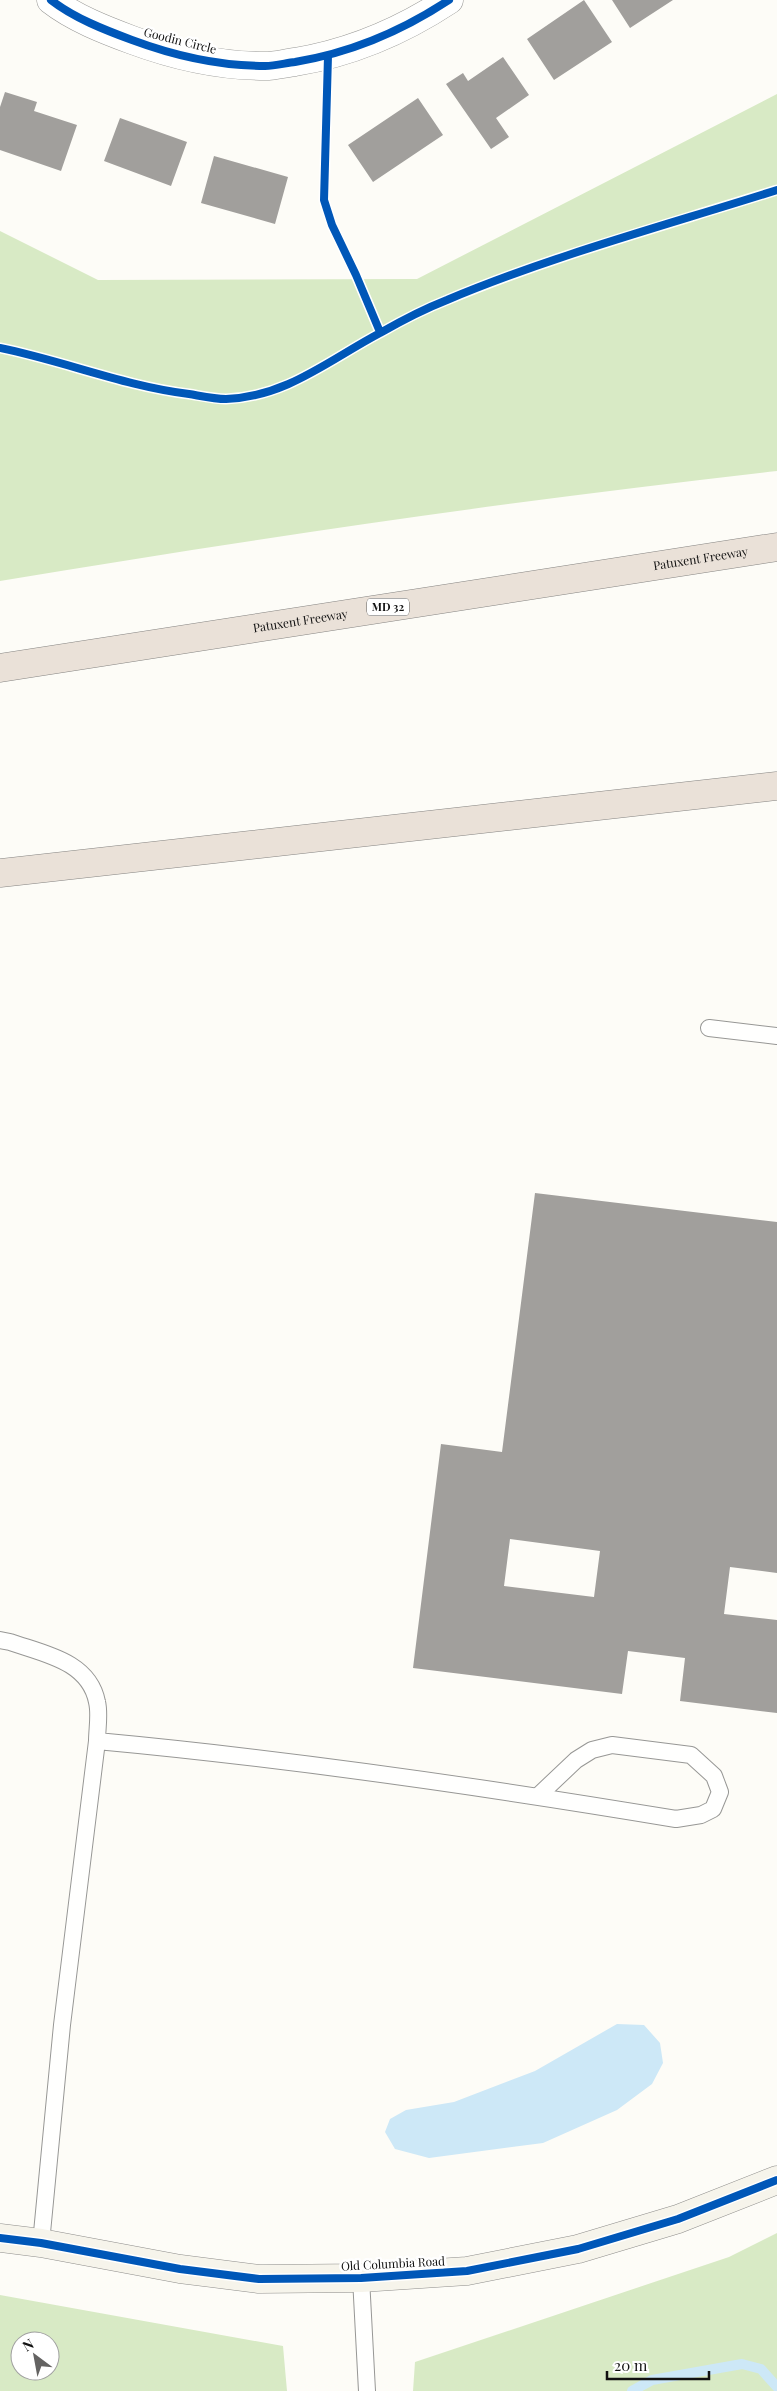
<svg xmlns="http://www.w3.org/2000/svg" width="777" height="2391" font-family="'Playfair Display',serif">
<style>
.forest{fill:#d8eac5;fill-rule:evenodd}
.water{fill:#cde8f7}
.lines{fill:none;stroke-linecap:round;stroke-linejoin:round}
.stream{stroke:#cde8f7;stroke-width:10}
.building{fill:#a19f9c;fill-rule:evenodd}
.lane-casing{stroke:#979795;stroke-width:18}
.street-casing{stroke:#979795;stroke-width:29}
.secondary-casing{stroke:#8e8d8b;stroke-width:29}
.highway-casing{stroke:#858482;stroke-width:29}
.lane{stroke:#fffffe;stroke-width:16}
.street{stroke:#fffffe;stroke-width:28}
.secondary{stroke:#f6f4eb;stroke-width:28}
.highway{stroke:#eae1d8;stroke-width:28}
.cycleway-casing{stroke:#fff;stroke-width:11}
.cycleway{stroke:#0057b8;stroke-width:8}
.labels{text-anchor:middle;stroke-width:5;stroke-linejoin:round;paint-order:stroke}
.shield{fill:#fff;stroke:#585858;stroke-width:1}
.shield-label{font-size:11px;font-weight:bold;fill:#111}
.street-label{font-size:12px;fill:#111;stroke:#fff}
</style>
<rect width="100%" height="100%" fill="#fdfcf7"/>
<!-- forest -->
<path class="forest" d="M777,94V471C517,500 258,538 0,581V231L98,280L417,279Z
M777,2233V2391H413L415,2362L729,2257Z
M0,2295L283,2346L287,2391H0ZM20,2341H50V2371H20Z"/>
<!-- water -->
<path class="water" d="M617,2024L644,2025L660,2043L663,2063L652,2084L617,2110L543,2143L429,2158L395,2149L385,2132L390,2119L406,2110L454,2102L535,2071Z"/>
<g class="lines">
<!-- stream -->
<path class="stream" d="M632,2391L652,2380L742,2364L761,2369L777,2387"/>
</g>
<!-- building -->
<path class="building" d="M584,0L612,42L554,80L527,39Z
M612,0H673L630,28Z
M503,57L529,95L496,118L509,137L491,149L446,84L463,73L468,81Z
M5,92L37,102L34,111L77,125L61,171L0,150V107Z
M418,98L443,135L373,182L348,145Z
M120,118L187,142L171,186L104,161Z
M214,156L288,177L275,224L201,203Z
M535,1193L777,1222V1573L730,1567L724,1614L777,1620V1713L680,1701L685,1658L628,1651L622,1694L413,1668L441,1444L502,1452ZM510,1539L600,1551L594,1597L504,1586Z"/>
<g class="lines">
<!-- lane casing -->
<g class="lane-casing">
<path id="lane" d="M709,1028L777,1036
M0,1640L10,1642C44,1654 89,1661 97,1702C100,1714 97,1729 97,1741L62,2025L41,2243
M97,1741C291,1759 484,1787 676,1819L701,1815L713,1809L720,1792L714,1776L691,1755L612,1745L592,1750L576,1760L538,1796
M361,2278L367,2391"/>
</g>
<!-- street casing -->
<g class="street-casing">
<path id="street" d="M51,0C74,18 105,30 132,40C175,56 220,66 265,66C275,66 286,63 295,62C350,53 402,31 449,0"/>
</g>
<!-- secondary casing -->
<g class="secondary-casing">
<path id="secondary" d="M0,2238L41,2243L180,2269L259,2279L361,2278L467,2271L578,2249L678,2219L777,2180"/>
</g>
<!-- highway casing -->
<g class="highway-casing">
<g id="highway">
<path id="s1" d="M0,668L777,547"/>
<path d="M0,873L777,786"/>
</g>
</g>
<!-- lane -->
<use href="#lane" class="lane"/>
<!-- street -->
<use href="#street" class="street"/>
<!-- secondary -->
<use href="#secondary" class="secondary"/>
<!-- highway -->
<use href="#highway" class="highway"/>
<!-- cycleway casing -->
<g class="cycleway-casing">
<path id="cycleway" d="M51,0C74,18 105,30 132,40C175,56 220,66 265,66C275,66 286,63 295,62C350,53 402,31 449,0
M328,56L324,200L332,225L356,275L380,332
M0,348C64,361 124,386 189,394C201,396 214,399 226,399C286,397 329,360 380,333C401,321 424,309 447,300C554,255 667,225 777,190
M0,2238L41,2243L180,2269L259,2279L361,2278L467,2271L578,2249L678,2219L777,2180"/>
</g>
<!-- cycleway -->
<use href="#cycleway" class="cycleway"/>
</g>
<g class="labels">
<!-- shield labels -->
<rect class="shield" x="367" y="598.5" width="42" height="17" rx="4"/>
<g class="shield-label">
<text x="388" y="611">MD 32</text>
</g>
<!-- street labels -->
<g class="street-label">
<text transform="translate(180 41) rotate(14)" y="4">Goodin Circle</text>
<text dy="4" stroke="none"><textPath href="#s1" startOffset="709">Patuxent Freeway</textPath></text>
<text dy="4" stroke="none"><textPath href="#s1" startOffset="304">Patuxent Freeway</textPath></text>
<text transform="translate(393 2264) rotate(-3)" y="4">Old Columbia Road</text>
</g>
</g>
<!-- north arrow -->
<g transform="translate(35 2356) rotate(328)"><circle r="24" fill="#ffffff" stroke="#a0a0a0"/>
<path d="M0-4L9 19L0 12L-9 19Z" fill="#646362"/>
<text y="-8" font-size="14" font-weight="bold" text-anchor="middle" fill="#111111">N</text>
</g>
<!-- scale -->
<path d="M607 2371v8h102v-8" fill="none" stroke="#111111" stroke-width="2.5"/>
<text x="614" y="2371" font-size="15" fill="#111111" stroke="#ffffff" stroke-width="4" paint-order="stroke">20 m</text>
</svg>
